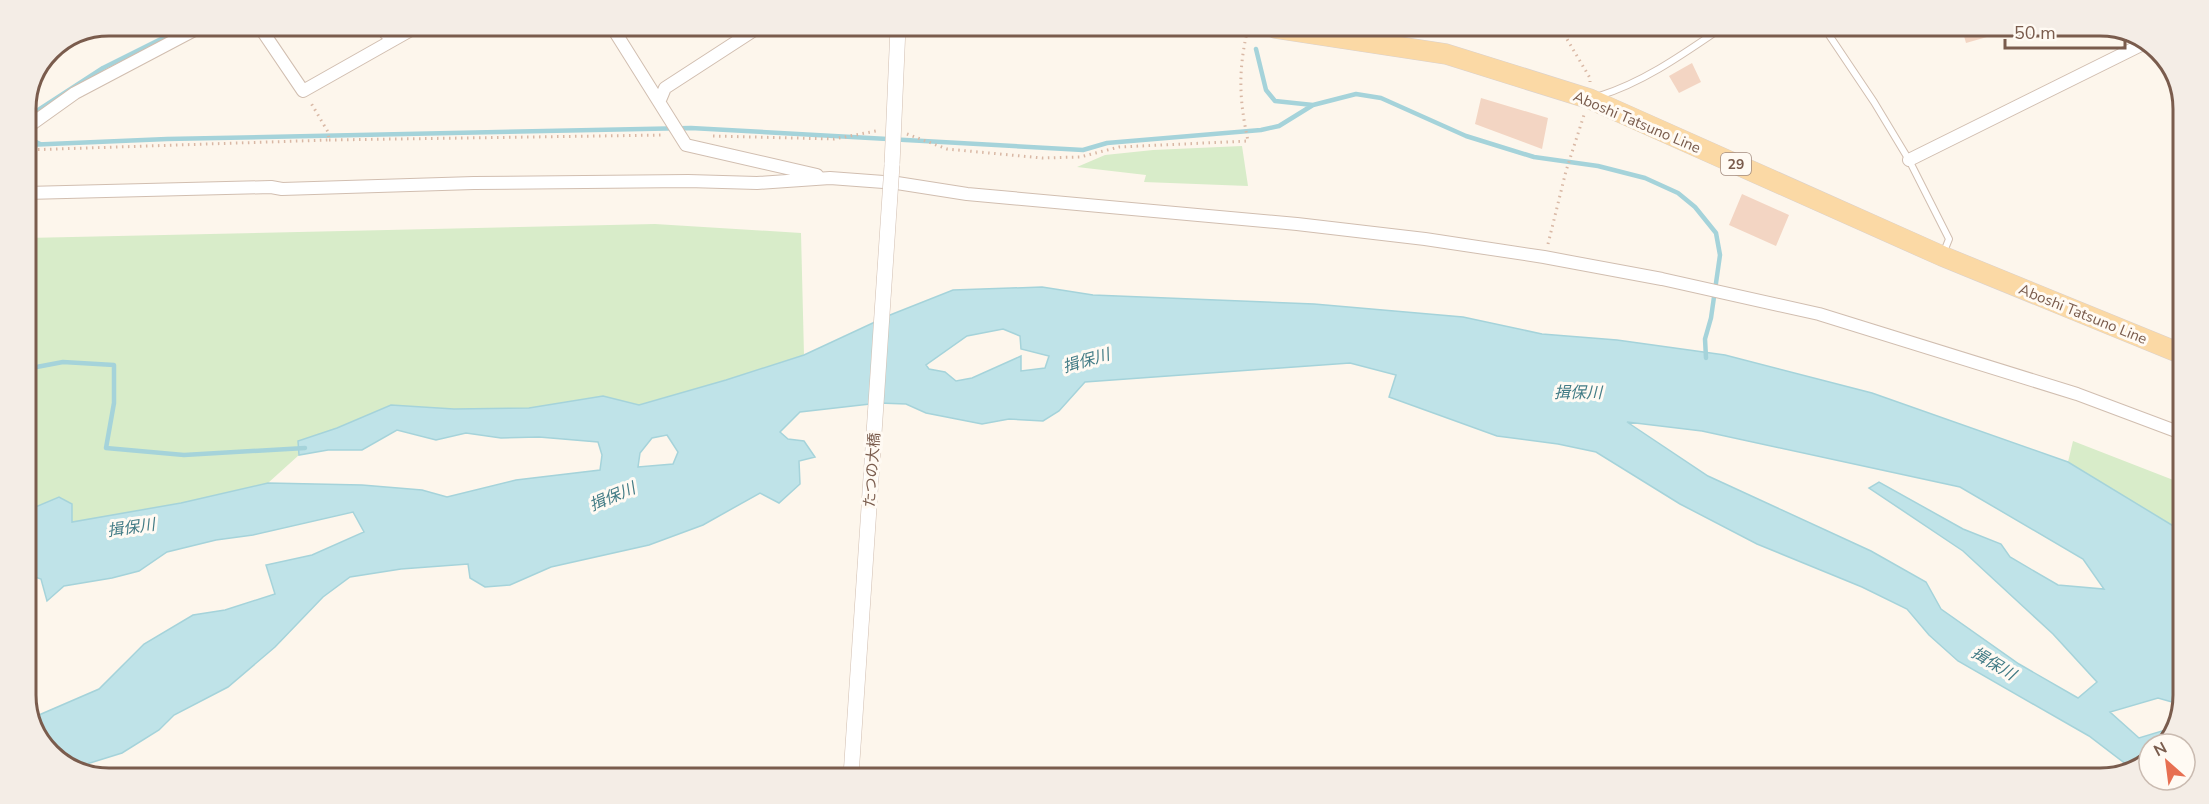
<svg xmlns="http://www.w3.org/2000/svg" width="2209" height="804" font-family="'Nunito Sans','Noto Sans JP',sans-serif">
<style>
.green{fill:#d8ecc9}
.water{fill:#bfe3e8;stroke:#a5d3da;stroke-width:1.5;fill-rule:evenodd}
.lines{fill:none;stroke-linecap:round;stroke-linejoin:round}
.stream{stroke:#a5d3da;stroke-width:4.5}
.building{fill:#f3d5c3}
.service-casing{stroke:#d1beb0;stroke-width:8}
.minor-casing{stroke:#d1beb0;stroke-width:14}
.tertiary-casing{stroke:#d1beb0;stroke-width:16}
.primary-casing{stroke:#dad1cd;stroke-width:21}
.path{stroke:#d9b8a5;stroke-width:3;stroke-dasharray:1.5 4.5;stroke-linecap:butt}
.service{stroke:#fff;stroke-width:6}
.minor{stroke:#fff;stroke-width:12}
.tertiary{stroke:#fff;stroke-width:15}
.primary{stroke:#fbd9a5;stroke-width:20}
.tertiary-bridge-casing{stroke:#d1beb0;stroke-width:16;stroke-linecap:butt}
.tertiary-bridge{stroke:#fff;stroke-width:15}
.labels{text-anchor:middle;stroke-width:6;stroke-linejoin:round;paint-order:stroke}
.shield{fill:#fffaf3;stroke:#a28b7f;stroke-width:1.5}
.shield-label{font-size:14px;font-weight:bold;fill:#7a5c4d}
.street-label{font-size:15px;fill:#7a5c4d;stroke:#fffaf3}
.water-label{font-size:16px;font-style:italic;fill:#437c86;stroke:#fffaf3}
.rim{fill:none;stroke:#7a5c4d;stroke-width:3}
</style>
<rect width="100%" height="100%" fill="#fdf6ec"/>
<!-- green -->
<path class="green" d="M1242,146L1248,186L1144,182L1146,175L1077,167L1105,155L1153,150Z
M655,224L801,233L804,355L726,380L639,405L603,396L530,408L454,409L391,405L337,428L298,441L299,455L268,483L181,503L72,522L59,497L26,511V238Z
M2073,441L2181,483L2180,530L2068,462Z"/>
<!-- water -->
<path class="water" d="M1042,287L1093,295L1314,304L1463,317L1542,334L1617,340L1725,355L1872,393L2068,462L2180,530L2179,704L2158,698L2110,712L2139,738L2175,727L2163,744H2149V762L2131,768L2089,736L1958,661L1929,635L1907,609L1862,587L1757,544L1680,504L1596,452L1558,444L1497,436L1389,397L1396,375L1350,363L1085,382L1059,411L1043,421L1009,419L982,424L926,413L906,404L879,403L800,412L780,432L788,439L804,441L815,457L799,461L800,484L779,503L760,493L703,525L649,545L551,567L510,585L485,587L470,578L468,564L401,569L350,577L323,597L275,647L228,687L174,715L159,730L122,753L74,768L43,746L32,718L99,689L144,644L193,615L225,610L275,594L266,565L312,555L364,532L353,512L253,535L216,540L167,552L139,571L112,578L64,586L47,601L41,579L26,574V511L59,497L72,504V522L181,503L268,483L362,485L422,490L447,497L516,480L600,470L602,455L598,442L539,437L501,438L466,433L436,440L397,430L362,450H328L299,455L298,441L337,428L391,405L454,409L529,408L603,396L639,405L726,380L804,355L890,315L953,290ZM1003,329L1020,336L1021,349L1049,356L1045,368L1021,371V356L972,378L956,381L945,372L929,369L926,365L967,336ZM1627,422L1702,431L1960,487L2083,559L2104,589L2058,585L2010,557L2001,544L1963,529L1879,482L1869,488L1963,551L2053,634L2097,682L2078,698L2019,664L1941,609L1926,582L1871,551L1708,476ZM667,435L678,452L673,464L638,467L640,453L652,438Z"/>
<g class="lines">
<!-- stream -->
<path class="stream" d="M1256,49L1266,90L1275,101L1313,105L1356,94L1381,98L1466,136L1534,157L1598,166L1645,178L1678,193L1695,207L1716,233L1720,255L1711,318L1705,339L1706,358
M26,118L103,68L187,26
M26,137L40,144
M26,145L167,139L691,128L1083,150L1107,143L1261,130L1279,126L1313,105
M26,369L63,362L114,365V403L106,448L184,455L305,448"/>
</g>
<!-- building -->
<path class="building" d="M1962,29L2001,30V33L1966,43Z
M1692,63L1701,82L1679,93L1669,76Z
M1481,98L1548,118L1542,149L1475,124Z
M1742,194L1789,215L1776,246L1729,225Z"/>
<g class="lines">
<!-- service casing -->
<g class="service-casing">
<path id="service" d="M1825,29L1874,102L1909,160L1949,239L1943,254
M1599,96C1642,83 1682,55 1720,29"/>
</g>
<!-- minor casing -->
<g class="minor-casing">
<path id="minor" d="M259,26L303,91L418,26
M379,26L392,40
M612,27L686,145L817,175
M660,100L665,88L759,27
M26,128L75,93L202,26
M1909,160L2145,43
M26,193L271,187L282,189L474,183L688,181L757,183L830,178L897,183L967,194L1297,224L1425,239L1544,257L1662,279L1819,314L2077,394L2181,433"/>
</g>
<!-- tertiary casing -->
<g class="tertiary-casing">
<path id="tertiary" d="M892,165L898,27"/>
</g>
<!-- primary casing -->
<g class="primary-casing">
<path id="primary" d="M1275,28L1446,54L1590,99L1942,256L2182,354"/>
</g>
<!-- path -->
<path class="path" d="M1561,29L1590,78V82
M907,134L947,149L1042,158L1080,157L1119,147L1248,141C1239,99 1238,70 1248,28
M713,136L834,139L876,131
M329,140L665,135
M26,150L329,140L328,132L311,103
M1548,244L1566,171L1584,115"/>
<!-- service -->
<use href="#service" class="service"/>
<!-- minor -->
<use href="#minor" class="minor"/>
<!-- tertiary -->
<use href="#tertiary" class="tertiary"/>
<!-- primary -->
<use href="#primary" class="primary"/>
<!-- tertiary-bridge casing -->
<g class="tertiary-bridge-casing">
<path id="tertiary-bridge" d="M851,776L892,165"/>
</g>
<!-- tertiary-bridge -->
<use href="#tertiary-bridge" class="tertiary-bridge"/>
</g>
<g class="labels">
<!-- shield labels -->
<rect class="shield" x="1721" y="153" width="30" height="22" rx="4.5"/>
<g class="shield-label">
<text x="1736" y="169">29</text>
</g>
<!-- street labels -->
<g class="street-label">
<text transform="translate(1637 122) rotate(23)" y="5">Aboshi Tatsuno Line</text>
<text transform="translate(2083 314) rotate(22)" y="5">Aboshi Tatsuno Line</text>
<text transform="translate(872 470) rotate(-86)" y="5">たつの大橋</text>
</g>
<!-- water labels -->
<g class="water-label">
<text transform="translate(1086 360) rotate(-16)" y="6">揖保川</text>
<text x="1578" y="398">揖保川</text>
<text transform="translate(612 496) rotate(-23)" y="6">揖保川</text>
<text transform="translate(131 527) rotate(-8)" y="6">揖保川</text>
<text transform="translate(1994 663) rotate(31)" y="6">揖保川</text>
</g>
</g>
<!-- crop -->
<path d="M0 0H2209V804H0ZM109 36H2100A73 73 0 0 1 2173 109V695A73 73 0 0 1 2100 768H109A73 73 0 0 1 36 695V109A73 73 0 0 1 109 36Z" fill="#f4ede6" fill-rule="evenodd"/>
<path class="rim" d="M109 36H2100A73 73 0 0 1 2173 109V695A73 73 0 0 1 2100 768H109A73 73 0 0 1 36 695V109A73 73 0 0 1 109 36Z"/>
<!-- north arrow -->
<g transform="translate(2167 762) rotate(332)"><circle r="28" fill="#fffaf3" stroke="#cabbb1" stroke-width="1.5"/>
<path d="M0-4.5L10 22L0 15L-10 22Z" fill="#e76f51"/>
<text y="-9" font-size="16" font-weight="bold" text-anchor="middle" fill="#7a5c4d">N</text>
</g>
<!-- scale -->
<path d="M2005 39v9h120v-9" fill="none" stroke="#7a5c4d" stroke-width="3"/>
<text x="2014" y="39" font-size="18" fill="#7a5c4d" stroke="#fffaf3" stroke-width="4.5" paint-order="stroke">50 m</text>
</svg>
